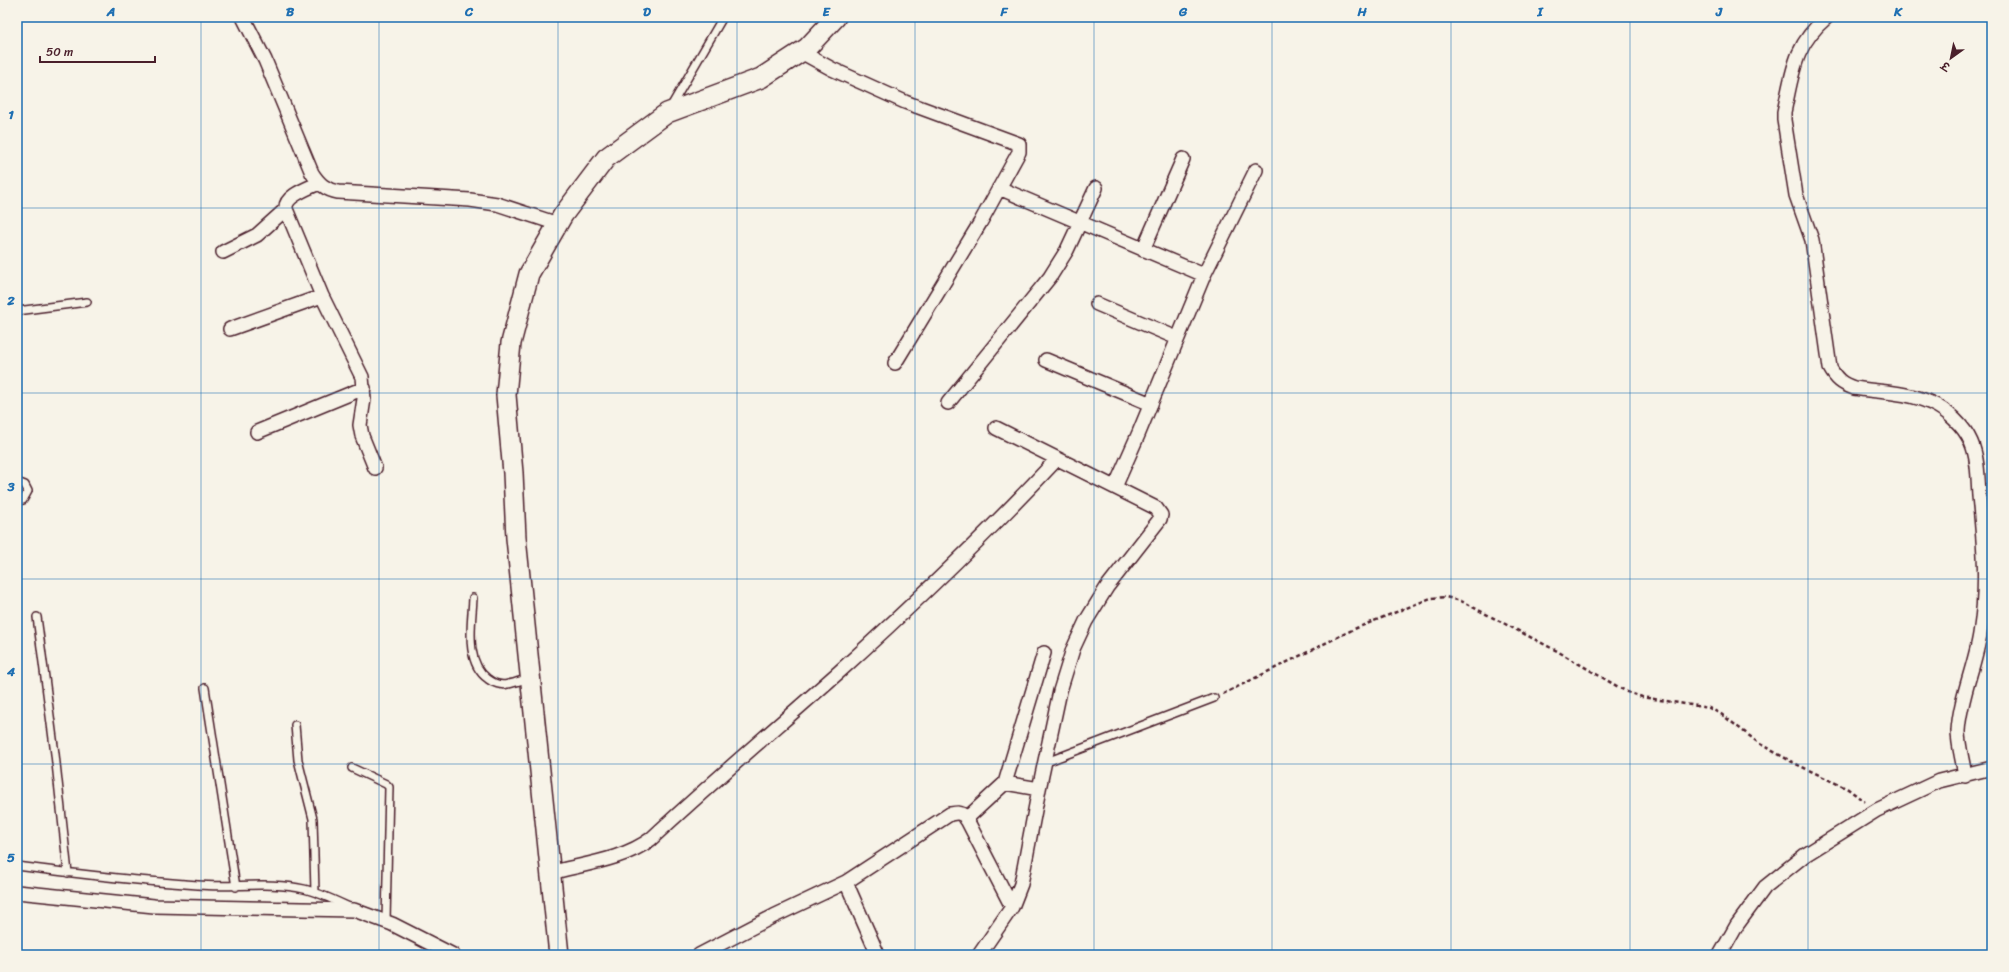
<svg xmlns="http://www.w3.org/2000/svg" width="2009" height="972" font-family="Sriracha,'Playpen Sans Deva',sans-serif">
<style>
.lines{fill:none;stroke-linecap:round;stroke-linejoin:round}
.lane-casing{stroke:#4a1f2b;stroke-width:10}
.street-casing{stroke:#4a1f2b;stroke-width:16}
.secondary-casing{stroke:#4a1f2b;stroke-width:22}
.path{stroke:#4a1f2b;stroke-width:2.5;stroke-dasharray:4 3;stroke-linecap:butt}
.lane{stroke:#f7f3e8;stroke-width:7}
.street{stroke:#f7f3e8;stroke-width:13}
.secondary{stroke:#f7f3e8;stroke-width:19}
.grid{fill:none;stroke:#1f6fb2;stroke-width:1;stroke-opacity:0.55}
.neatline{fill:none;stroke:#1f6fb2;stroke-width:1.5}
.grid-label{font-size:13px;text-anchor:middle;font-weight:bold;fill:#1f6fb2}
</style>
<rect width="100%" height="100%" fill="#f7f3e8"/>
<filter id="ink" filterUnits="userSpaceOnUse"><feTurbulence type="fractalNoise" baseFrequency=".025" numOctaves="2"/><feDisplacementMap in="SourceGraphic" scale="8" xChannelSelector="R" yChannelSelector="G"/><feConvolveMatrix kernelMatrix="1 2 1 2 8 2 1 2 1" color-interpolation-filters="sRGB"/></filter>
<g filter="url(#ink)">
<g class="lines">
<!-- lane casing -->
<g class="lane-casing">
<path id="lane" d="M670,108L723,17
M17,311L87,302
M17,482L25,485L28,491L23,500L17,501
M473,598C472,623 464,662 488,679C493,683 501,686 508,684C515,683 522,680 529,678
M37,617L55,754L68,873
M205,688L236,887
M295,725L298,760L313,819L315,892
M1044,763L1214,698
M352,768L386,784L389,787L386,921
M17,866C77,874 138,881 198,885C233,888 270,881 304,889C320,893 334,900 349,907"/>
</g>
<!-- street casing -->
<g class="street-casing">
<path id="street" d="M243,17L265,60L312,173C319,184 326,190 338,192L470,200L497,204L558,224
M1827,17C1794,45 1793,71 1784,112V120L1796,195L1812,240L1830,368C1836,379 1842,384 1854,388C1879,392 1908,392 1931,403C1947,410 1964,426 1971,442C1978,458 1978,478 1979,496C1984,545 1988,584 1980,634C1975,666 1960,698 1958,731C1958,745 1963,761 1965,776
M801,52L832,69L905,102L1019,144V152L980,223L895,363
M319,183C309,188 284,196 286,209L322,296L362,377L364,399L360,425L362,436L375,468
M999,188L1204,275
M1143,250L1183,159
M223,252L257,235L286,209
M1097,304L1177,338
M230,329L322,296
M1046,360L1151,404
M948,403L1050,277L1067,250L1096,188
M257,432L364,388
M1115,487L1138,435L1204,275L1256,170
M1005,783L1039,789
M966,819L1005,783L1044,653
M550,873C583,864 623,860 651,839C712,782 776,728 839,672C914,604 988,533 1057,459
M846,882L878,955
M17,892L154,906L354,910L392,924L453,955
M699,955L774,916L846,882L950,814C956,813 960,812 965,816L1012,907
M979,955L1012,907L1021,884L1039,789L1060,691L1073,649L1086,621L1107,587L1160,519L1161,515L1156,508L996,428
M1720,955L1737,925L1765,887L1805,855L1877,810L1939,781L1992,768"/>
</g>
<!-- secondary casing -->
<g class="secondary-casing">
<path id="secondary" d="M559,955L516,538L513,473L506,395L511,343L529,274L563,215L606,158L667,113L761,78L807,48L836,17"/>
</g>
<!-- path -->
<path class="path" d="M1223,694L1354,629L1431,598L1446,597L1461,601L1557,651L1627,692L1642,697L1709,708L1721,714L1760,744L1794,763L1848,789L1865,802"/>
<!-- lane -->
<use href="#lane" class="lane"/>
<!-- street -->
<use href="#street" class="street"/>
<!-- secondary -->
<use href="#secondary" class="secondary"/>
</g>
</g>
<!-- grid -->
<path class="grid" d="M201,17V955M379,17V955M558,17V955M737,17V955M915,17V955M1094,17V955M1272,17V955M1451,17V955M1630,17V955M1808,17V955M17,208H1992M17,393H1992M17,579H1992M17,764H1992"/>
<!-- margin -->
<rect width="2009" height="972" fill="none" stroke="#f7f3e8" stroke-width="44"/>
<!-- north arrow -->
<g transform="translate(1951 58) rotate(213)" stroke="#f7f3e8" stroke-width="3" paint-order="stroke">
<path d="M0-3L7 15L0 10L-7 15Z" fill="#4a1f2b"/>
<text y="-6" font-size="11" font-weight="bold" text-anchor="middle" fill="#4a1f2b">उ</text>
</g>
<!-- scale -->
<path d="M40 56v6h115v-6" fill="none" stroke="#4a1f2b" stroke-width="2"/>
<text x="46" y="56" font-size="12" fill="#4a1f2b" stroke="#f7f3e8" stroke-width="3" paint-order="stroke">50 m</text>
<rect x="22" y="22" width="1965" height="928" class="neatline"/>
<g class="grid-label">
<text x="111" y="16">A</text>
<text x="290" y="16">B</text>
<text x="469" y="16">C</text>
<text x="647" y="16">D</text>
<text x="826" y="16">E</text>
<text x="1004" y="16">F</text>
<text x="1183" y="16">G</text>
<text x="1362" y="16">H</text>
<text x="1540" y="16">I</text>
<text x="1719" y="16">J</text>
<text x="1898" y="16">K</text>
<text x="11" y="119">1</text>
<text x="11" y="305">2</text>
<text x="11" y="491">3</text>
<text x="11" y="676">4</text>
<text x="11" y="862">5</text>
</g>
</svg>
